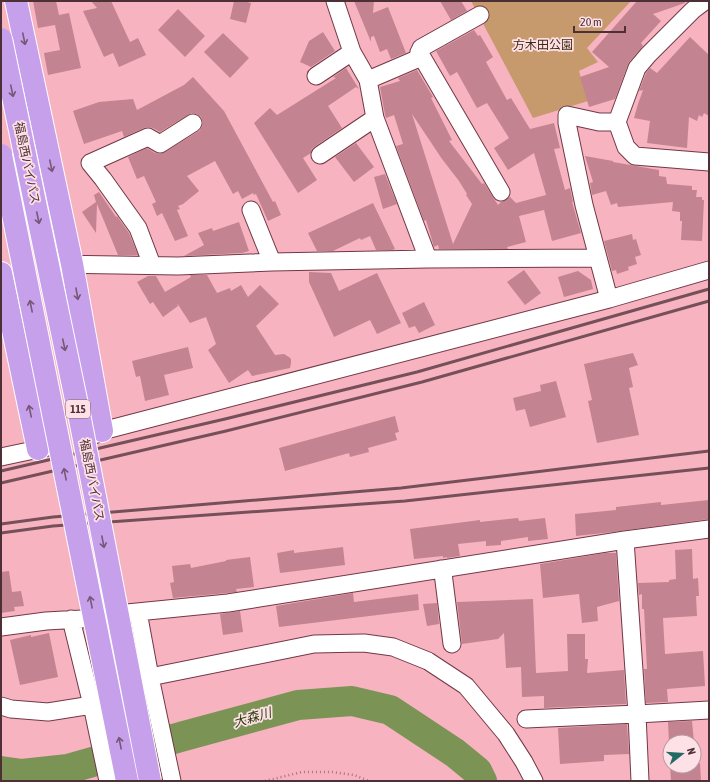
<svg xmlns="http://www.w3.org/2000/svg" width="710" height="782" font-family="'Asap Condensed','Noto Sans JP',sans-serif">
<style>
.green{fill:#c79a6d}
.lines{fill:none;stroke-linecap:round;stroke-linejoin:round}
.river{stroke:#7b9456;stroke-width:30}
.building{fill:#c48390;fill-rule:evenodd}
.minor-casing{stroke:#723846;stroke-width:19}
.trunk-casing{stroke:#fff;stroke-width:24}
.path{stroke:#a4737d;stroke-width:2.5;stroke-dasharray:1 3;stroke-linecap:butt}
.minor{stroke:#fff;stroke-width:17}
.trunk{stroke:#c7a0ec;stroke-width:22}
.rail{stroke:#765058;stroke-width:3}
.trunk-bridge-casing{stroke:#fff;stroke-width:24;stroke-linecap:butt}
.trunk-bridge{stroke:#c7a0ec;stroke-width:22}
.oneway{stroke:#775776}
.labels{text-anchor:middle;stroke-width:3.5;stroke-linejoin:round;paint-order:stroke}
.shield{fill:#fee1e6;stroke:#81656b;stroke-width:1}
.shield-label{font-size:11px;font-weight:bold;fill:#4c3036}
.park-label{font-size:12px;fill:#3f2912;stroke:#fee1e6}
.street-label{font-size:12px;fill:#4c3036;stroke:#fee1e6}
.water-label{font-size:13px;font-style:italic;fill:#2b3b0b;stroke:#fee1e6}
</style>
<rect width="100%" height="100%" fill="#f8b3c0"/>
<!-- green -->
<path class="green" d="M471,1H631L587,48L598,62L579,71L588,101L533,118Z"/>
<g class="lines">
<!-- river -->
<path class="river" d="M1,771L22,774L68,769L184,736L298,705L352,701L390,710L455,753L477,771L482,781"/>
</g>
<!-- building -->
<path class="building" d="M33,1H56L59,15L69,13L81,68L48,75L44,53L60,50L55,25L38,28Z
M91,1H111L130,42L138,38L146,55L119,67L113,53L104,57L83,11L97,8Z
M234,1H243L251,3L246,23L230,19Z
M354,1H374L373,13L388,7L406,53L391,59L387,49L380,52L374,36L371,37V42Z
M440,1H461L467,11L451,20Z
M637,1H684L685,3L653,14L661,21L641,43L643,46L629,62L615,99L589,107L580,77L609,67L592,52Z
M178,9L205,36L185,57L158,30Z
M474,30L478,36L480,35L493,57L486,62L507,100L511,98L530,129L554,123L560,148L554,149L565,190L570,188L573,202H572L581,233L552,241L544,210L519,216L526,242L507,247L508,249H439L438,245L434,247L426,220L424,221L396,146L403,144L394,115L386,118L385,115L380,87L400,81L398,78L417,70L433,97L431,98L452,140L449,141L482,184L484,183L498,205L501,202L506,200L510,197L516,203L546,195L534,153L508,170L494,148L509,138L487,103L477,108L457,72L450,76L436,51ZM412,114L442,159L459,181L467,194L466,195L472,204L453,244Z
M323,32L335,51L311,67L300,62L309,41Z
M223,33L249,58L230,78L204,52Z
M690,37L709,55V116L704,113L702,117L699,115L697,121L689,117L687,148L647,143L650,121L634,118L638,104L643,90L639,91L646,73L650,68L657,73Z
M346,68L359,89L356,87L328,106L342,128L314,147L311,150V153L303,158L317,180L298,193L254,123L270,108L277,115L336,78L333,77Z
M193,77L224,111L273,202L275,201L281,215L268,221L256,194L254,195L253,193L242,199L238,191L233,194L215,161L187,176L199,191L183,204L178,206L180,209L177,210L188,236L175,241L162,213L157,216L152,204L156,202L144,176L137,179L128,157L147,148L155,153L160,154L165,152L199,131L202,127L203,123L201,117L197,114L192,113L188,115L160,132L153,128L148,127L144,128L124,137L122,131L84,144L73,111L99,102L133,99L137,110L184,85Z
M356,143L374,167L354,182L335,157Z
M585,156L613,161V162L659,170V176L666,177L667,184L692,186V190H697L696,197H702V200H704L702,241L681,240L682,221H680V212L672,211L673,202L618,207L617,203L611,205L606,191L592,195L590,183L593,182Z
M385,174L397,204L383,209L374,177Z
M99,192L116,217L117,216L129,233L138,255H118L97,204L96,233L82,212L96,202L94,195Z
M373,203L395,249L392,250H376L370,236L361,240L360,238L333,251H317L308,233Z
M239,222L249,251L242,253L184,256L204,245L198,233L212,228L213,231Z
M632,234L633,240L636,239L641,255L635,257L637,264L628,267L629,270L617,274L616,270L612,271L604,241Z
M524,270L541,293L525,305L507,282Z
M578,271L591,280L593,289L564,297L558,277Z
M309,272L331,273L339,291L377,273L401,323L377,334L370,320L334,337L309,282Z
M190,275H207L217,293L230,288L231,291L241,285L248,297L260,285L279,304L256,326L275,355L284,354L289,357L291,359V363L290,368L252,376L248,370L229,383L208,350L216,344L206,317L190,323L177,303L178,306L163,317L153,302L150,304L137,282L148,276H156L165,292L191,277Z
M424,302L435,325L419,333L415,326L409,328L402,313Z
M188,347L193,368L164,375L169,395L145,401L140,376L136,377L132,361Z
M633,353L638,365L629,368L633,387L629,388L639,435L597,443L588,401L592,400L584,364Z
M556,381L566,417L530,427L525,409L516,411L513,398L541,391L540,385Z
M395,416L399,432L395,433L397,440L368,448L369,452L350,457L349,453L285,471L279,448Z
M709,500V519L613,532L576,536L575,514L616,510V507L661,502V505Z
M518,518L519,521L545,518L548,539L528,541V537L501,541V545L486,546V541L458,544L460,556L447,558V557L443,558V556L414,559L410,529L480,520V522Z
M343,547L345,565L280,573L277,553L294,550V553Z
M692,549L693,579L698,578L699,596H696L697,616L663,618L665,654L703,651L705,686L667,689L668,702L646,703L644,669H647L644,609H642V594L639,595L638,583L669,582V580L676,579L675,550Z
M605,553H616L619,601L597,607L598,621L582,623L579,594L543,598L540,564Z
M250,557L254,587L236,589L237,592L227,593L173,598L170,583L174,582L172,566L190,564L191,568L226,561V560Z
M9,571L12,592L21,591L24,606L14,607L15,611L1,613V572Z
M353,593L354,602L418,594L419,610L279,627L276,606Z
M533,599L536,673L568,671L567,634H585V659H588L587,673L624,670L626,704L544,708V696L522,697L521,667L506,668L504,633L498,639L462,644L457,602Z
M437,603L439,624L427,626L423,604Z
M240,611L243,632L223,635L220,614Z
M49,633L58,677L20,685L10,640L31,635V637Z
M692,721L694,742H670V766L668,722Z
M627,724L629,754L604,755V761L560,764L558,728Z
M694,748L695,764L700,763L701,781H671L670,766H694Z"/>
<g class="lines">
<!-- minor casing -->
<g class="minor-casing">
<path id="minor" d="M335,1L352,52L368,80L375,118L428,259
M705,1L693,10L648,55L637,68L617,122L626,147L635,156L709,162
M419,52L501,192
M316,76L352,52
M368,80L417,59L421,48L480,15
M320,155L375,118
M251,210L272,262
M55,264L178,266L272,262L428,259L597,258
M152,265L138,228L103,179L90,163L148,137L160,144L193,123
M609,299L584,205L567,123V115L599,122H617
M94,435L102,431L609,299L709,270
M1,457L48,447
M625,540L637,714L640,781
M441,569L443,573L452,644
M138,612L150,677L172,781
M127,613L228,603L625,540L709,529
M71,619L92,705L108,781
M1,627L46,621L82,619
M150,677L314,644L364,643L393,647L428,661L466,686L506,734L524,762L534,781
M1,706L11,709L48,712L92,705
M526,719L637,714L709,710"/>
</g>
<!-- trunk casing -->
<g class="trunk-casing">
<path id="trunk" d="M16,1L72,264L102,431
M1,273L38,449"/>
</g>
<!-- path -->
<path class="path" d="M265,781L302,772H332L354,775L369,781"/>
<!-- minor -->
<use href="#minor" class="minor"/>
<!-- trunk -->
<use href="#trunk" class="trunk"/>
<!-- rail -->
<path class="rail" d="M1,471L225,419L417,372L709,289
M1,483L226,431L422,382L709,301
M1,524L53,517L401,488L709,451
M1,533L53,526L405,501L709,468"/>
<!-- trunk-bridge casing -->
<g class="trunk-bridge-casing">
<path id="trunk-bridge" d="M1,39L80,419L150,781
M1,155L127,781"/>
</g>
<!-- trunk-bridge -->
<use href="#trunk-bridge" class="trunk-bridge"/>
</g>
<!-- one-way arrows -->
<defs><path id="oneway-shaft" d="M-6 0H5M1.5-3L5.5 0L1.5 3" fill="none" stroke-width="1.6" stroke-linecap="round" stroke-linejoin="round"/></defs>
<g class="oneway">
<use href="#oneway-shaft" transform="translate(24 39) rotate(78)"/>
<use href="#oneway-shaft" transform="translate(12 91) rotate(78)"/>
<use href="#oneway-shaft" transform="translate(51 166) rotate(78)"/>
<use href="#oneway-shaft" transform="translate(38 218) rotate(78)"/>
<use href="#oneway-shaft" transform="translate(77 294) rotate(80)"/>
<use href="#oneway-shaft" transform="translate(31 306) rotate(-101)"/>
<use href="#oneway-shaft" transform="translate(64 345) rotate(78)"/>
<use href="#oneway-shaft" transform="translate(30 411) rotate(-102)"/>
<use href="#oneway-shaft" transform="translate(65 474) rotate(-101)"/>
<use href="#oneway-shaft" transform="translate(103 542) rotate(79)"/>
<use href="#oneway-shaft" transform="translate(91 602) rotate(-101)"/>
<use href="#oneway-shaft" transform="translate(120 743) rotate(-101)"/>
</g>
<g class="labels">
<!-- shield labels -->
<rect class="shield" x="66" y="400" width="24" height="18" rx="3"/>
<g class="shield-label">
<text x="78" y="413">115</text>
</g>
<!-- park labels -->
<g class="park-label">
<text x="543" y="49">方木田公園</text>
</g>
<!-- street labels -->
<g class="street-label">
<text transform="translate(27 163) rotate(78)" y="4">福島西バイパス</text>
<text transform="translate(92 480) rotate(79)" y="4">福島西バイパス</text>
</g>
<!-- water labels -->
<g class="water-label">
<text transform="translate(252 717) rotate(-16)" y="5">大森川</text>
</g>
</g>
<!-- border -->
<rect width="710" height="782" fill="none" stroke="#4c3036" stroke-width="4"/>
<!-- north arrow -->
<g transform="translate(682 754) rotate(73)"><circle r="19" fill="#fee1e6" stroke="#b79aa0"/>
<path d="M0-3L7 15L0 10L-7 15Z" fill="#216b64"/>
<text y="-6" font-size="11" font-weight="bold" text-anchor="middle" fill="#4c3036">N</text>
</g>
<!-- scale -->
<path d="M574 26v6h51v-6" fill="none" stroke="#4c3036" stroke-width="2"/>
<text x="580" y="26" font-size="12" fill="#4c3036" stroke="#fee1e6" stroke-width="3" paint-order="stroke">20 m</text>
</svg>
